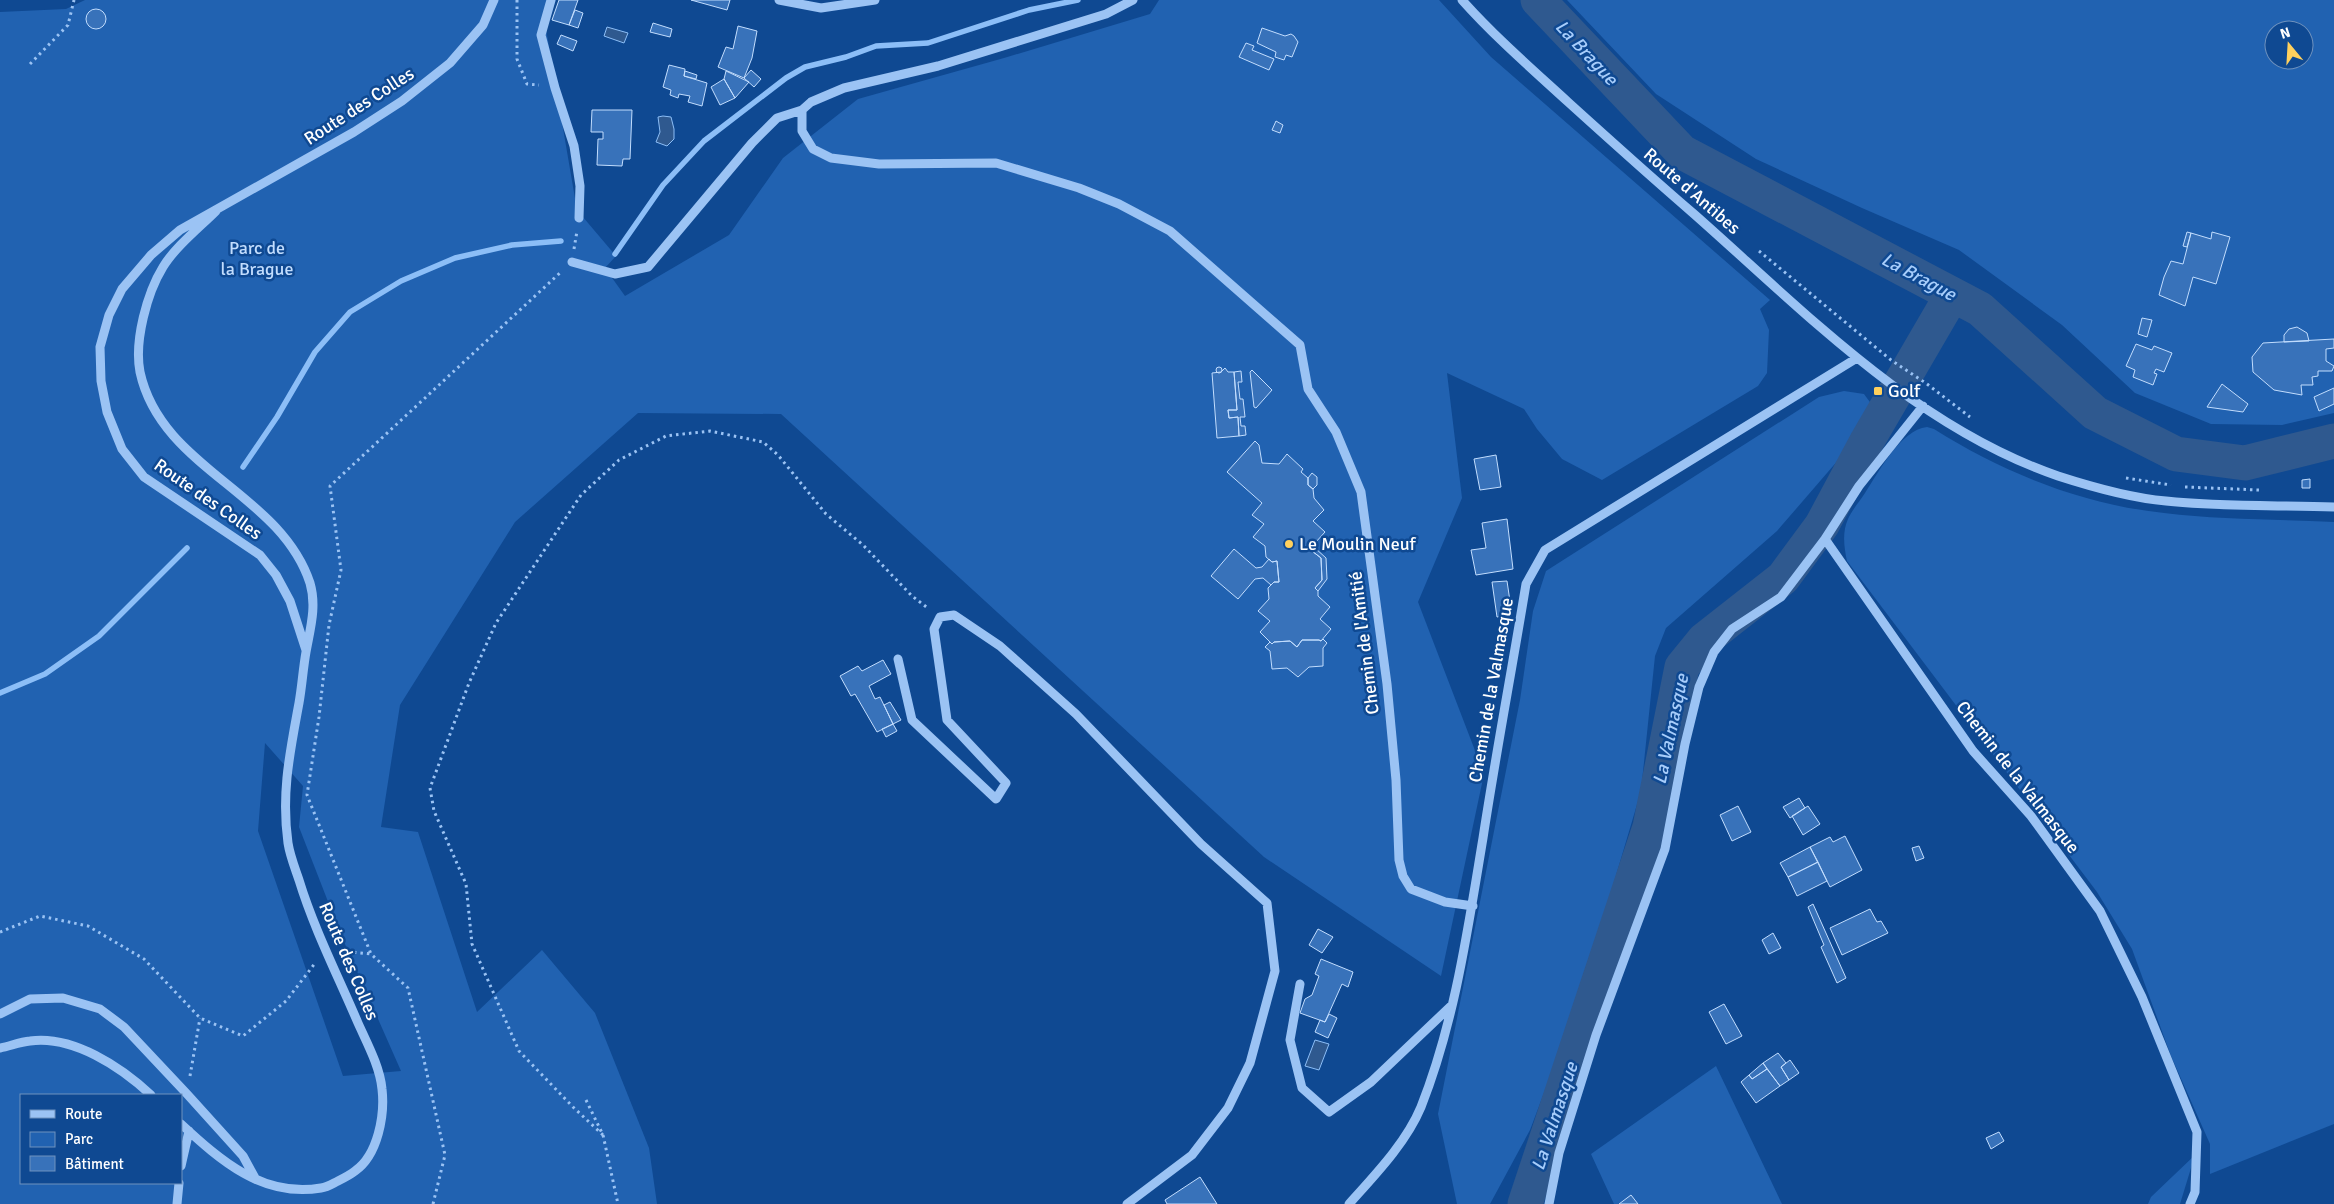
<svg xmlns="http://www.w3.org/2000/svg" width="2334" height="1204" font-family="Signika,sans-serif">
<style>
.green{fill:#2162b1;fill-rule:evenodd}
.water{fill:#2f598f;stroke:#8cbef7}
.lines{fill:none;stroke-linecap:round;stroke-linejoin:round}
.stream{stroke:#8cbef7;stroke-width:5.5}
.river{stroke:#2f598f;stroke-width:35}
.building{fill:#3872ba;stroke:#c2ddfe}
.path{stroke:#9bc3f4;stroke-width:3;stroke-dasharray:2.5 4;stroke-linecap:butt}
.minor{stroke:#9bc3f4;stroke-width:9}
.poi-dot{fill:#ffd05d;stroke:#0f4992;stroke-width:2}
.labels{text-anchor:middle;stroke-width:5;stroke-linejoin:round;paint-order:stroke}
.street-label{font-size:18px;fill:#fff;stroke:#0f4992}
.park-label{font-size:18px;fill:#c2ddfe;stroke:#0f4992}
.poi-label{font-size:18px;fill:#fff;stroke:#0f4992;text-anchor:start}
.water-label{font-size:19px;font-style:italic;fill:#a7cdfb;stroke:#0f4992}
</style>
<rect width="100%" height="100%" fill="#0f4992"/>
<!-- green -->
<path class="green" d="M85,0H556L546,29L577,210L616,256L605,268L625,296L729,235L783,158L858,99L1004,58L1150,14L1159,0H1439L1491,57L1770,300L1760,309L1769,330L1767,373L1758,386L1602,480L1562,459L1537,429L1524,409L1447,373L1462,498L1418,602L1484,774L1441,976L1264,857L781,414L638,413L515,522L400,705L381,827L418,832L477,1012L542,950L595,1013L649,1148L657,1204H0V12L66,9ZM265,743L303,786L299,827L341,935L401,1071L343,1076L258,831ZM21,1095H181V1183H21Z
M1567,0H2334V413L2282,425L2211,424L2135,393L2062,325L1959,250L1862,208L1756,159L1656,94ZM2274,30H2304V60H2274Z
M1844,391L1864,394L1875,409L1871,422L1777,531L1666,628L1655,656L1641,791L1609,899L1572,1019L1530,1130L1490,1204H1457L1438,1114L1520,700L1533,611L1546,571L1819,397Z
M1927,427L1934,429C2004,473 2081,504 2164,513C2220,520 2277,519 2334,522V1124L2210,1174V1144L2171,1056L2132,949L2097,892L1847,561C1844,547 1842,532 1848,519C1852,510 1860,501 1865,493C1879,472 1900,430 1927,427Z
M1716,1066L1782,1204H1614L1591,1154Z
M2195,1155L2180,1204H2148L2151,1197Z"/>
<!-- water -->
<path class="water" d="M607,27L628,33L624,43L604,36Z
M663,116L671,117L674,129V139L667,146L656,142L660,132L658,117Z
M1315,1040L1329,1044L1319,1070L1305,1066Z"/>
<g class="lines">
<!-- stream -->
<path class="stream" d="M615,254L663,185L704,141L786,78L805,67L846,57L876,46L928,43L1029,10L1078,0
M243,467L277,417L315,352L350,312L401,281L455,258L512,245L561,241
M0,693L45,674L99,636L187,548"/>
<!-- river -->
<path class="river" d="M1538,0L1682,152L1980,309L2095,413L2176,454L2245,463L2334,441
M1525,1204L1650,827L1682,667L1704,640L1783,578L1822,525L1867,441L1952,295"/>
</g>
<!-- building -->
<path class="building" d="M559,0H578L569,25L552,20Z
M691,0H730L727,10Z
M86 19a10 10 0 1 1 20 0a10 10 0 1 1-20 0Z
M575,10L583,13L578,28L569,25Z
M653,23L672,29L670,37L650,32Z
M738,26L757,31L752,58L744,78L718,67L726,47L733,49Z
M1262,28L1285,36L1291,34L1294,36L1298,42L1292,57L1286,55L1284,60L1275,57L1276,52L1257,43Z
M561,35L577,41L573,51L557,44Z
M1246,43L1254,46L1252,50L1274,59L1269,70L1239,57Z
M669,65L685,69L684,76L707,83L702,106L688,102L690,96L679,94L678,98L670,95L671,90L663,87Z
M751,70L761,79L754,87L744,78Z
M685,71L697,75L696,79L684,76Z
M726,71L749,82L735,98L724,79Z
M724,79L735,98L720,105L711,87Z
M592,110H632L630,159H623L622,166L597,165L598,139H603V132H591Z
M1276,121L1283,125L1280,133L1272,130Z
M2187,232L2191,233L2187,247L2183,246Z
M2212,232L2230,237L2216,284L2193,277L2185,306L2159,295L2164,277L2171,261L2183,264L2191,233L2211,239Z
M2142,318L2152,320L2147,337L2138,334Z
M2297,327L2307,333L2309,341L2284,342V335L2289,329Z
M2334,339V348L2326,349V361L2334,366L2332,371H2318V376L2312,377L2313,385H2301L2302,395L2274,390L2253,372L2252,357L2263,343Z
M2136,344L2152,350L2154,346L2172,353L2164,372L2156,369L2154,373L2157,374L2153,385L2133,377L2135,370L2126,366Z
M1216 370a3 3 0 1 1 6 0a3 3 0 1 1-6 0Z
M1225,368L1228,372H1234L1237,410H1228L1229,418L1238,417L1239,436L1217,438L1212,373L1221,372Z
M1252,370L1272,390L1256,408L1254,407L1250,372Z
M1241,371L1242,382H1238L1240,399H1243L1245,417H1240L1241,426H1245L1246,435L1239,436L1238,417L1229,418L1228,410H1237L1234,372Z
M2222,384L2248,404L2243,412L2207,407Z
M2334,388V404L2319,411L2314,397Z
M1255,441L1259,445L1262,463L1279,464L1287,454L1303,469L1301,472L1308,478V485L1313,489L1314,498L1324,510L1313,521L1325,532L1315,543L1312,551L1321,558L1322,580L1315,588L1318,591V596L1330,607L1320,619L1331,629L1321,641L1319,640H1302L1297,647L1290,641L1274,642L1272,644L1260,632L1270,621L1258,611L1269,599L1268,588L1274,582H1279L1277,561L1272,562L1266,557L1265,546L1253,537L1264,524L1252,515L1262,503L1227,472Z
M1496,455L1501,487L1480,490L1474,459Z
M1312,473L1317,477V485L1313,489L1308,485V478Z
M2310,479V488H2302V480Z
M1507,519L1513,569L1476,575L1471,550L1486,548L1482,523Z
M1315,548L1326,558L1327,579L1318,591L1315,588L1322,580L1321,558L1312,551Z
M1234,549L1256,568L1262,567L1269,559L1272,562L1277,561L1279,582H1274L1271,585L1263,578L1255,579L1238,599L1211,576Z
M1507,581L1512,615L1497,617L1492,582Z
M1323,639L1327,643L1323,648V666L1309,667L1298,677L1287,668L1272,669L1270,651L1265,647L1270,642L1272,644L1274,642L1290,641L1297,647L1302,640H1319L1321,641Z
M883,660L891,674L869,686L875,699L880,697L893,724L877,732L855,694L851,696L840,676L858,666L862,671Z
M890,702L901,720L893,724L884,705Z
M893,724L897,731L886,737L882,729Z
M1799,798L1805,808L1790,818L1783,807Z
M1738,806L1751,832L1732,841L1720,815Z
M1808,806L1820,824L1803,835L1792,816Z
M1845,836L1862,870L1830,887L1810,847L1830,837L1833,842Z
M1919,846L1924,858L1916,861L1912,848Z
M1810,847L1818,862L1788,877L1780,863Z
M1818,862L1827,881L1797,896L1788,877Z
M1813,904L1846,978L1837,983L1821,947L1824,945L1808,907Z
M1870,909L1877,922L1881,921L1888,933L1842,955L1830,928Z
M1318,929L1333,937L1322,953L1309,945Z
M1773,933L1781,948L1769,954L1762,940Z
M1321,959L1353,972L1348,987L1342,984L1325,1022L1300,1013L1305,999L1312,995L1319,976L1315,974Z
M1724,1004L1742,1036L1726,1044L1709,1012Z
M1329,1014L1337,1018L1328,1038L1315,1032L1320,1020L1325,1022Z
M1778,1053L1786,1063L1781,1067L1789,1080L1780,1086L1763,1063Z
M1790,1060L1799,1073L1789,1080L1781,1067Z
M1763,1063L1767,1069L1752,1079L1749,1075Z
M1767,1069L1780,1086L1756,1103L1741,1082L1749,1075L1752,1079Z
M1999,1132L2004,1141L1991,1149L1986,1138Z
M1200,1177L1217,1204H1167L1165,1200Z
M1631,1195L1638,1204H1619Z"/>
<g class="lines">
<!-- path -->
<path class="path" d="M517,0V59L527,84L539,85
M30,64L68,25L74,0
M574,249L577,231
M1759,251L1891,360L1927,384L1970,417
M2126,478L2171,485
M2185,487L2259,490
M0,932L40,916L88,926L144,959L200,1018L243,1036L286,1001L316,962
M341,951L371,954
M190,1076L200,1018
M586,1100L603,1135L618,1204
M603,1135L573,1107L519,1051L472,944L466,884L434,811L430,788L469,683L496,623L581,495L619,460L666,436L710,431L763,442L778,455L826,514L863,545L912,596L929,609
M433,1204L445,1155L408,988L371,954L307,795L319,717L329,625L341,570L330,486L562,271"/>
<!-- minor -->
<path class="minor" d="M551,0L541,35L555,88L574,146L580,186L579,218
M779,0L821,8L875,0
M1462,0C1495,37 1532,69 1568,102C1610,140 1651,177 1694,214C1805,312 1915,427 2058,476C2092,487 2130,498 2166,501C2221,507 2278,505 2334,507
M802,110V131L813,149L831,158L879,164L996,163L1079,188L1119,204L1170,231L1300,345L1308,389L1336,432L1361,492L1387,684L1396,780L1399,860L1403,876L1411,889L1445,902L1473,906
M572,262L615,274L648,267L752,143L777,118L802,110L811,102L844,88L938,66L1106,14L1133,0
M1825,539L1973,751L2031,816L2100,911L2142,997L2197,1132L2195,1192L2190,1204
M306,650L290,601L276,575L260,555L144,477L122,449L107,412L101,381L100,347L109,315L122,289L151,255L180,230L354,132L402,101L450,63L483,25L494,0
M898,659L912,720L996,799L1006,783L947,720L934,629L940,617L954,615L1000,646L1076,714L1201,844L1267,903L1275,971L1250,1063L1228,1108L1192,1155L1127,1204
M1300,984L1290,1040L1302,1088L1329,1112L1371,1082L1452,1005
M0,1014L30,999L63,998L100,1009L124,1027L187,1094L243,1156L255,1178
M0,1048C10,1046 20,1042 30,1041C73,1035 121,1067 151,1095
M181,1124C221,1161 263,1198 321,1188C328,1187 332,1184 338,1181C344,1178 350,1175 355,1171C378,1155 385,1115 382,1089C380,1067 367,1043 358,1023C338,976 314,929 299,880C295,868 290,856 288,843C281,793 290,752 299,703C302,686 303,669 306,652C310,629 317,607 310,583C280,492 161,469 140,372C134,341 147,293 163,267C175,247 200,227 216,211
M181,1166L189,1131
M177,1204L179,1183
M1349,1204C1375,1175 1406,1143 1421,1107C1455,1021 1468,928 1483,838C1496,753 1512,669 1526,584L1545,550L1857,358
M1549,1204L1559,1153L1596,1035L1665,849L1685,744L1699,687L1714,652L1732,629L1781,597L1825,539L1859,486L1923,406"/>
</g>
<!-- markers -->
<g class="poi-dot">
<rect x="1873" y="386" width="10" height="10" rx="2.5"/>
<circle cx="1289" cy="544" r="5"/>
</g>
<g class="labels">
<!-- street labels -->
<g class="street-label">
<text transform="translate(359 106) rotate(-33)" y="6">Route des Colles</text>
<text transform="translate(1692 191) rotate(41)" y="6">Route d'Antibes</text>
<text transform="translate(208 499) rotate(35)" y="6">Route des Colles</text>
<text transform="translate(1364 643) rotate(-97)" y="6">Chemin de l'Amitié</text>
<text transform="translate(1491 690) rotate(-80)" y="6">Chemin de la Valmasque</text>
<text transform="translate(2018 777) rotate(52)" y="6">Chemin de la Valmasque</text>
<text transform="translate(349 961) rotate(67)" y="6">Route des Colles</text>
</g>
<!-- park labels -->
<g class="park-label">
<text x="257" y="254">Parc de<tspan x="257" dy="21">la Brague</tspan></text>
</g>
<!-- poi labels -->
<g class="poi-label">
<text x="1888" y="397">Golf</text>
<text x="1299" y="550">Le Moulin Neuf</text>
</g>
<!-- water labels -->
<g class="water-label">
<text transform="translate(1587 52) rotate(47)" y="7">La Brague</text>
<text transform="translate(1919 276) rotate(28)" y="7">La Brague</text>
<text transform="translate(1670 729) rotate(-78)" y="7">La Valmasque</text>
<text transform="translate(1554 1116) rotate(-72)" y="7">La Valmasque</text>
</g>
</g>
<!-- legend -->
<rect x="20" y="1094" width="162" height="90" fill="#0f4992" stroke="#6f92be"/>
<rect x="30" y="1110" width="25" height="8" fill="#9bc3f4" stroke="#6f92be"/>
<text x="65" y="1119" font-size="15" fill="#ffffff">Route</text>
<rect x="30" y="1132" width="25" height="15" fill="#2162b1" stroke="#6f92be"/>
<text x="65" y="1144" font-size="15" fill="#ffffff">Parc</text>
<rect x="30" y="1156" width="25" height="15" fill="#3872ba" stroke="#6f92be"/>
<text x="65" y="1169" font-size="15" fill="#ffffff">Bâtiment</text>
<!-- north arrow -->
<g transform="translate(2289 45) rotate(342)"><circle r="24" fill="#0f4992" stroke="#6f92be"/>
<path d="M0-4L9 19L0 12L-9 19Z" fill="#ffd05d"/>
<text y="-8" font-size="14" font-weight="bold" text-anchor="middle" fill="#ffffff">N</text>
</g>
</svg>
